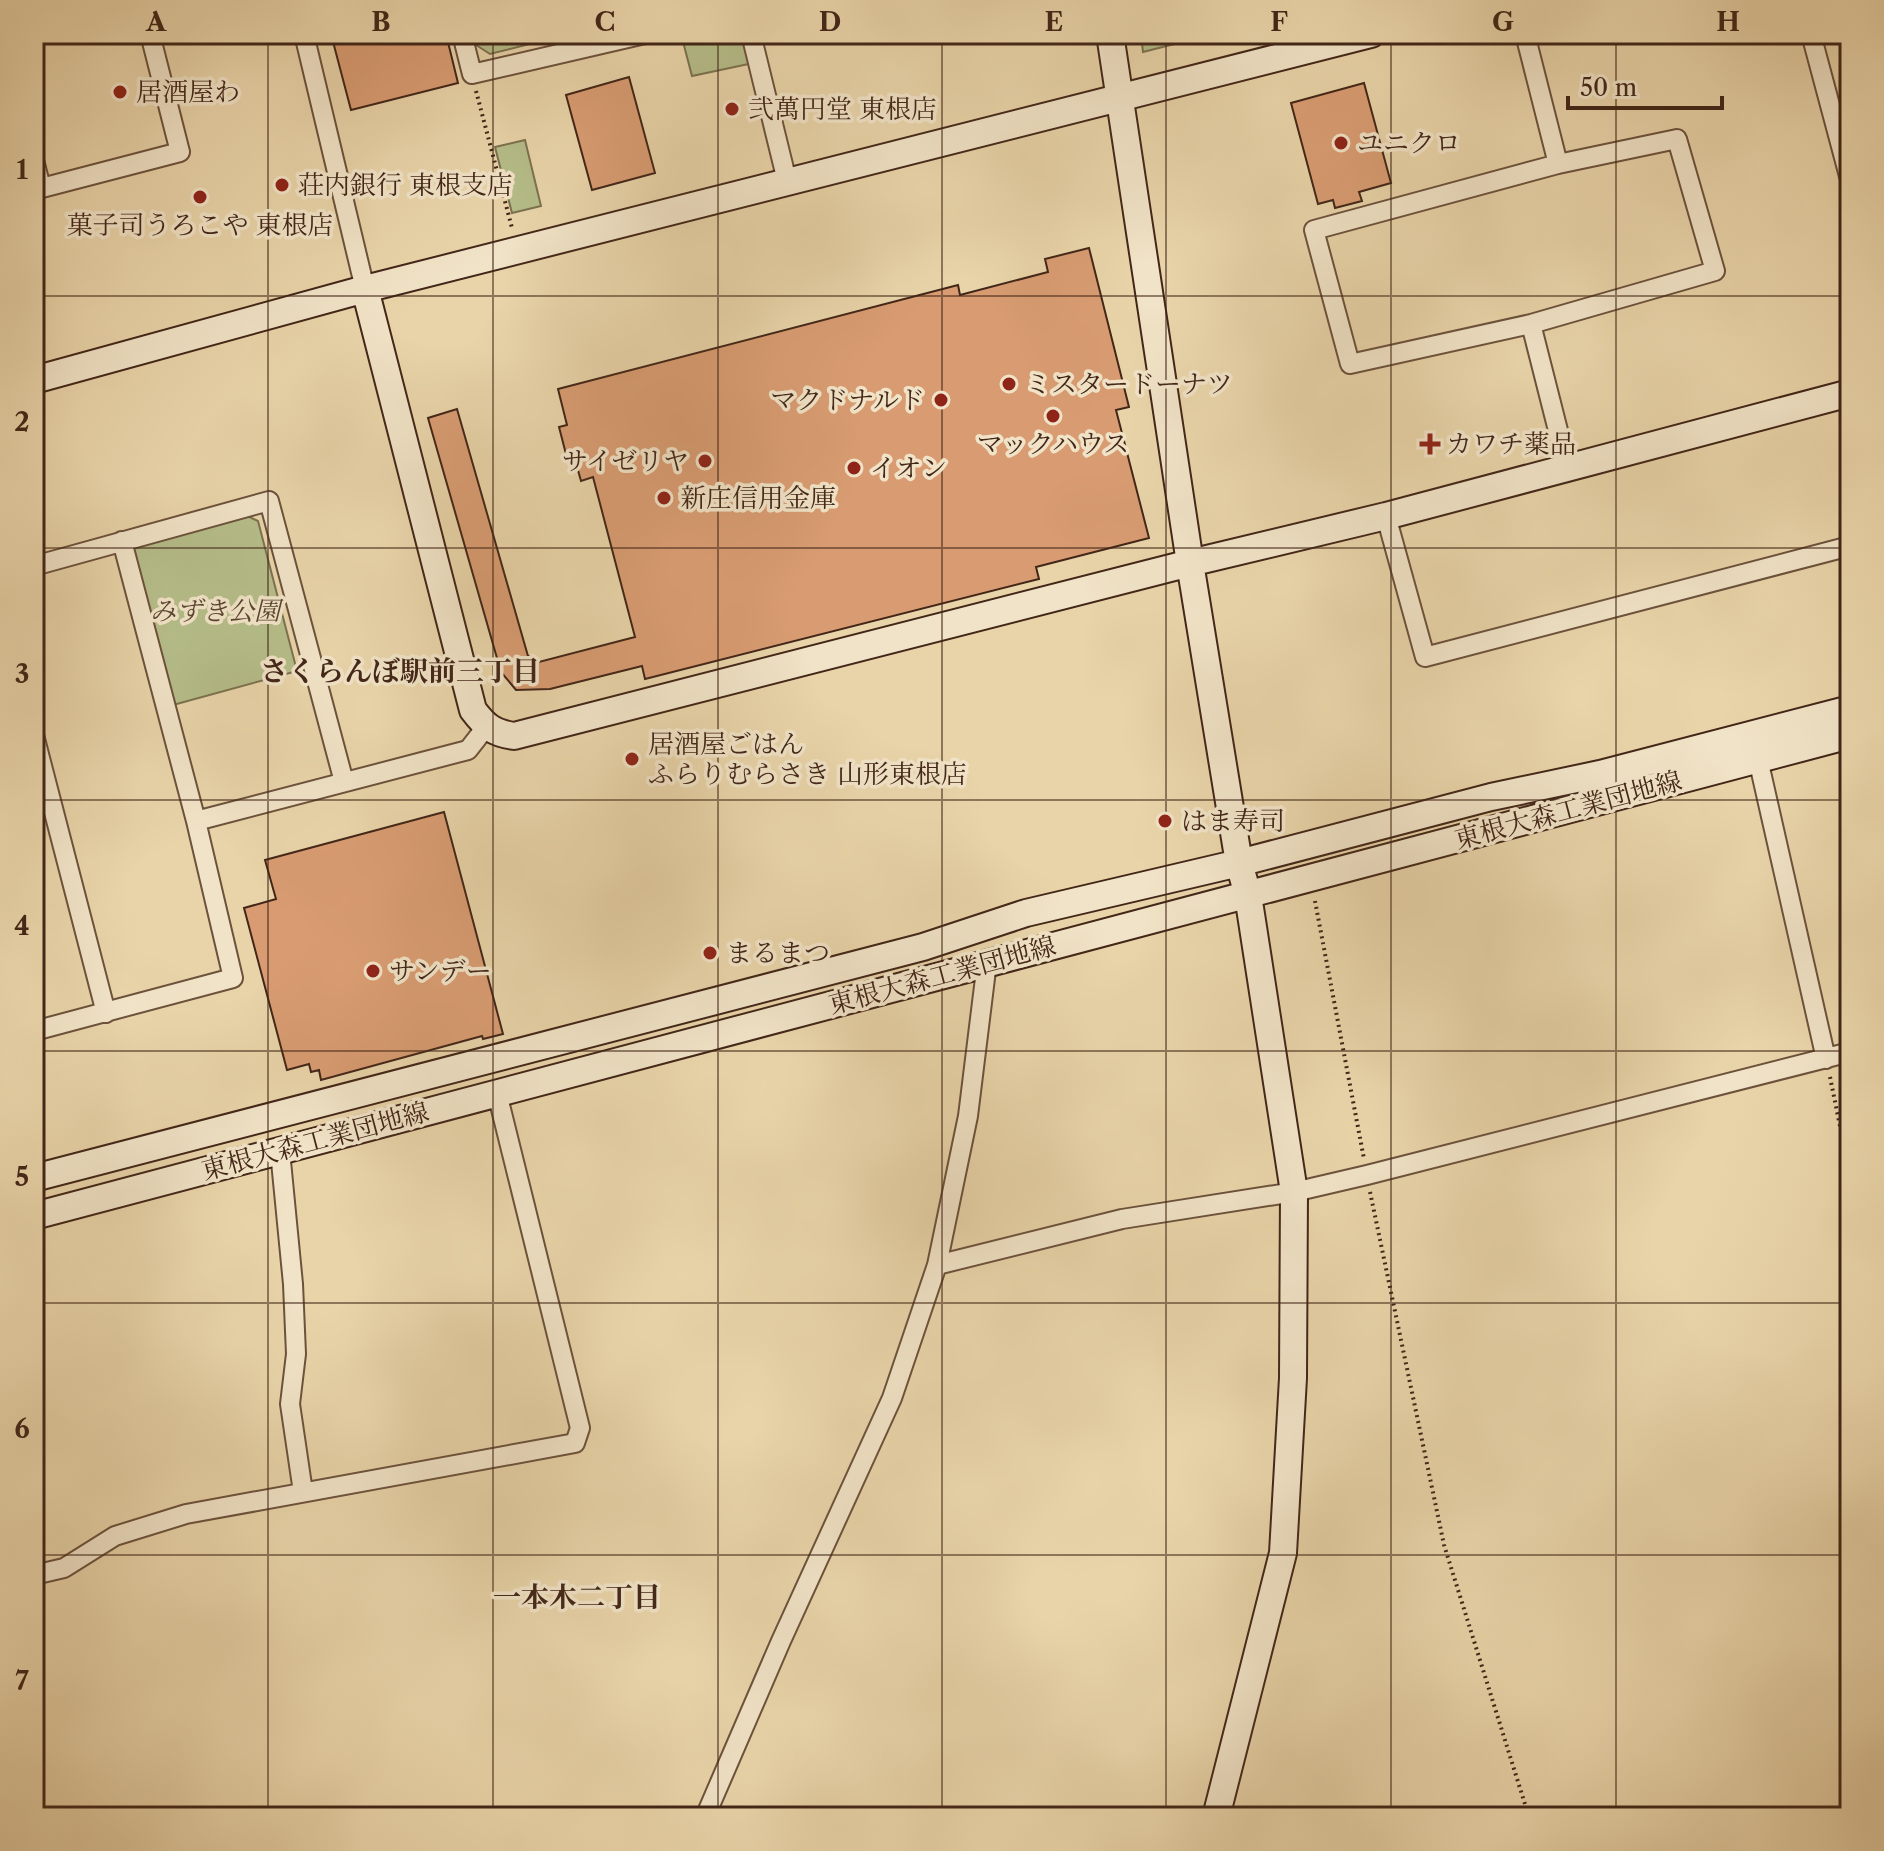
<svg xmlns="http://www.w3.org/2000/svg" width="1884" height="1851" font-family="'Libre Caslon Text','Noto Serif JP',serif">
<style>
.green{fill:#b5bd89;stroke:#7c7250;stroke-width:2}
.building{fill:#d99c72;stroke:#422618;stroke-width:2}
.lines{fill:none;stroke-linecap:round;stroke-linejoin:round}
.street-casing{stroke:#6c523c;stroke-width:22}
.secondary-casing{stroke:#422618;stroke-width:30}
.path{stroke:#422618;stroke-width:4;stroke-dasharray:2 4;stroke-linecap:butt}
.street{stroke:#f1e3c7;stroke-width:18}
.secondary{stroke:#f1e3c7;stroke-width:26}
.grid{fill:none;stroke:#422618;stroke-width:2;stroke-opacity:0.55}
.poi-dot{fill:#8f2418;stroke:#f1e3c7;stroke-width:3}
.labels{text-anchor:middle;stroke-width:7;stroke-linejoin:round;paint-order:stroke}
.poi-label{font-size:26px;fill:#422618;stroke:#f1e3c7;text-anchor:start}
.park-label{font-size:26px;font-style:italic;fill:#59442f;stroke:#f1e3c7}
.street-label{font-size:26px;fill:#422618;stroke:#f1e3c7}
.neighbourhood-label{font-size:28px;font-weight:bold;fill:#422618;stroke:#f1e3c7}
.neatline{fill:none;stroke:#422618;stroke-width:3}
.grid-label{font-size:26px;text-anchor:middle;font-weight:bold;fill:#422618}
</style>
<rect width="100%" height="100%" fill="#e9d4a9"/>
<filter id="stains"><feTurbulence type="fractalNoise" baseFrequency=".0025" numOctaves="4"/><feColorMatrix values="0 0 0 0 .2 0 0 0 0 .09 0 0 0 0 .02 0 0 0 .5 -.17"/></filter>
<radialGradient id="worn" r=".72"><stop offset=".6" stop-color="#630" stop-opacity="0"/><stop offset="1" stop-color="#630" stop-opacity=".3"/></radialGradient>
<!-- green -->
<path class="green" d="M474,34H569L490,54L476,45Z
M681,34H751L758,62L692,76Z
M1141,34H1214L1143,52Z
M525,140L541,206L512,213L495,147Z
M243,514L258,521L297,671L173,705L132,551L141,542Z"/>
<!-- building -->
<path class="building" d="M331,34H446L458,83L351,110Z
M629,77L655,173L592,190L566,95Z
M1364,83L1391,183L1359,192L1362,201L1335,208L1333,200L1318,204L1291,103Z
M1089,248L1129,407L1116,410L1149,538L1036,567L1039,579L645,679L642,666L550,689L516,690L501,672L428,418L457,409L528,656L539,662L635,637L593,477L581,481L574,456L567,458L559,427L567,425L558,389L958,285L960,295L1048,272L1045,259Z
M444,812L503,1034L483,1039L482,1036L321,1080L319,1070L311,1072L309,1064L287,1070L244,908L276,899L265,860Z"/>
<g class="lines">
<!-- street casing -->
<g class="street-casing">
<path id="street" d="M304,34L365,289
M462,34L472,74L645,34
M751,34L787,181
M1525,34L1558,164
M1811,34L1850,180
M1677,139L1715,271L1531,324L1350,364L1314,230L1558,164Z
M34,160L41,188
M34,190L180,152L150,34
M1531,324L1567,466
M1386,516L1425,657L1850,546
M34,566L269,501L344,782
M34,735L106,1013
M1758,759L1826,1059
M196,821L468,750L486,727
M34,1031L233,978L196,821L122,541
M280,1151L293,1284L296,1354L290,1404L303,1492
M937,1265L1122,1219L1294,1192L1367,1175L1850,1052
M34,1575L64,1568L115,1536L186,1514L575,1443L580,1428L497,1093
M705,1817L781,1641L892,1398L937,1265L968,1116L987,962"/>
</g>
<!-- secondary casing -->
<g class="secondary-casing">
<path id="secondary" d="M1110,34L1190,563L1239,863L1248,895L1294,1192L1293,1378L1283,1553L1216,1817
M365,289L473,710C485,726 493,733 514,736L1190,563L1386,516L1850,393
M34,380L365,289L1371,34
M34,1178L923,947L1026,913L1239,863L1491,797L1600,774L1850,709
M34,1216L1850,735"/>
</g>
<!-- path -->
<path class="path" d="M476,91L512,228
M1315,901L1364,1159
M1830,1077L1850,1175
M1370,1192L1444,1545L1529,1817"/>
<!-- street -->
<use href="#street" class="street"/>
<!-- secondary -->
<use href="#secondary" class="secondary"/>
</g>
<!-- grid -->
<path class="grid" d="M268,34V1817M493,34V1817M718,34V1817M942,34V1817M1166,34V1817M1391,34V1817M1616,34V1817M34,296H1850M34,548H1850M34,800H1850M34,1051H1850M34,1303H1850M34,1555H1850"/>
<!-- markers -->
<g class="poi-dot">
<circle cx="120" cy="92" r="8"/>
<circle cx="732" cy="109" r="8"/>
<circle cx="1341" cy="143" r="8"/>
<circle cx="282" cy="185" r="8"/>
<circle cx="200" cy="197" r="8"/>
<circle cx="1009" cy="384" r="8"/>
<circle cx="941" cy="400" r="8"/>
<circle cx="1053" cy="416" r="8"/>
<path d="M1426 432h8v8h8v8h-8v8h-8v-8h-8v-8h8z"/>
<circle cx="705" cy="461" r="8"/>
<circle cx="854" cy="468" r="8"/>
<circle cx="664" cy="498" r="8"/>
<circle cx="632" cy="759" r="8"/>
<circle cx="1165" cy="821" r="8"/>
<circle cx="710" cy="953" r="8"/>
<circle cx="373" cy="971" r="8"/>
</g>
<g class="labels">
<!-- poi labels -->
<g class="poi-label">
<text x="136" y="101">居酒屋わ</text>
<text x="748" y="118">弐萬円堂 東根店</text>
<text x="1357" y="152">ユニクロ</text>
<text x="298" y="194">荘内銀行 東根支店</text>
<text x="200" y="234" text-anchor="middle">菓子司うろこや 東根店</text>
<text x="1025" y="393">ミスタードーナツ</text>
<text x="925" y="409" text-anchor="end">マクドナルド</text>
<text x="1053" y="453" text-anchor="middle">マックハウス</text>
<text x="1446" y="453">カワチ薬品</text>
<text x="689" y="470" text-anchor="end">サイゼリヤ</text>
<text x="870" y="477">イオン</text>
<text x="680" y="507">新庄信用金庫</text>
<text x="648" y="753">居酒屋ごはん<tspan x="648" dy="30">ふらりむらさき 山形東根店</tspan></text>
<text x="1181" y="830">はま寿司</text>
<text x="726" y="962">まるまつ</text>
<text x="389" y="980">サンデー</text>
</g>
<!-- park labels -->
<g class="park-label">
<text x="215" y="620">みずき公園</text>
</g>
<!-- street labels -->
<g class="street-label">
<text transform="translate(1568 810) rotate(-15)" y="9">東根大森工業団地線</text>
<text transform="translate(942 975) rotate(-15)" y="9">東根大森工業団地線</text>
<text transform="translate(315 1141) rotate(-15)" y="9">東根大森工業団地線</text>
</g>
<!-- neighbourhood labels -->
<g class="neighbourhood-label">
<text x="400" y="681">さくらんぼ駅前三丁目</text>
<text x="577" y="1607">一本木二丁目</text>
</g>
</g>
<!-- margin -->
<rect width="1884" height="1851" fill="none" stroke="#e9d4a9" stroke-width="88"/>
<!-- scale -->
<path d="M1568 96v12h154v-12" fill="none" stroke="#422618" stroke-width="4"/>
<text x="1580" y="96" font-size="24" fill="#422618" stroke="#f1e3c7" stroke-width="6" paint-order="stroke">50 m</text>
<rect x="44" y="44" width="1796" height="1763" class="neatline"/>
<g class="grid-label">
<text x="156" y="31">A</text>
<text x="381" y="31">B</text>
<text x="605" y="31">C</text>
<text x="830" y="31">D</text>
<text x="1054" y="31">E</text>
<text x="1279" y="31">F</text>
<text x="1503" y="31">G</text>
<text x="1728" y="31">H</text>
<text x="22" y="179">1</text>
<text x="22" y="431">2</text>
<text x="22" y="683">3</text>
<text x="22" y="935">4</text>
<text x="22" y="1186">5</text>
<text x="22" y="1438">6</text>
<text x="22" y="1690">7</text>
</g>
<rect width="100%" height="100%" filter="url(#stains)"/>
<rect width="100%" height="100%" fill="url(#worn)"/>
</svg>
